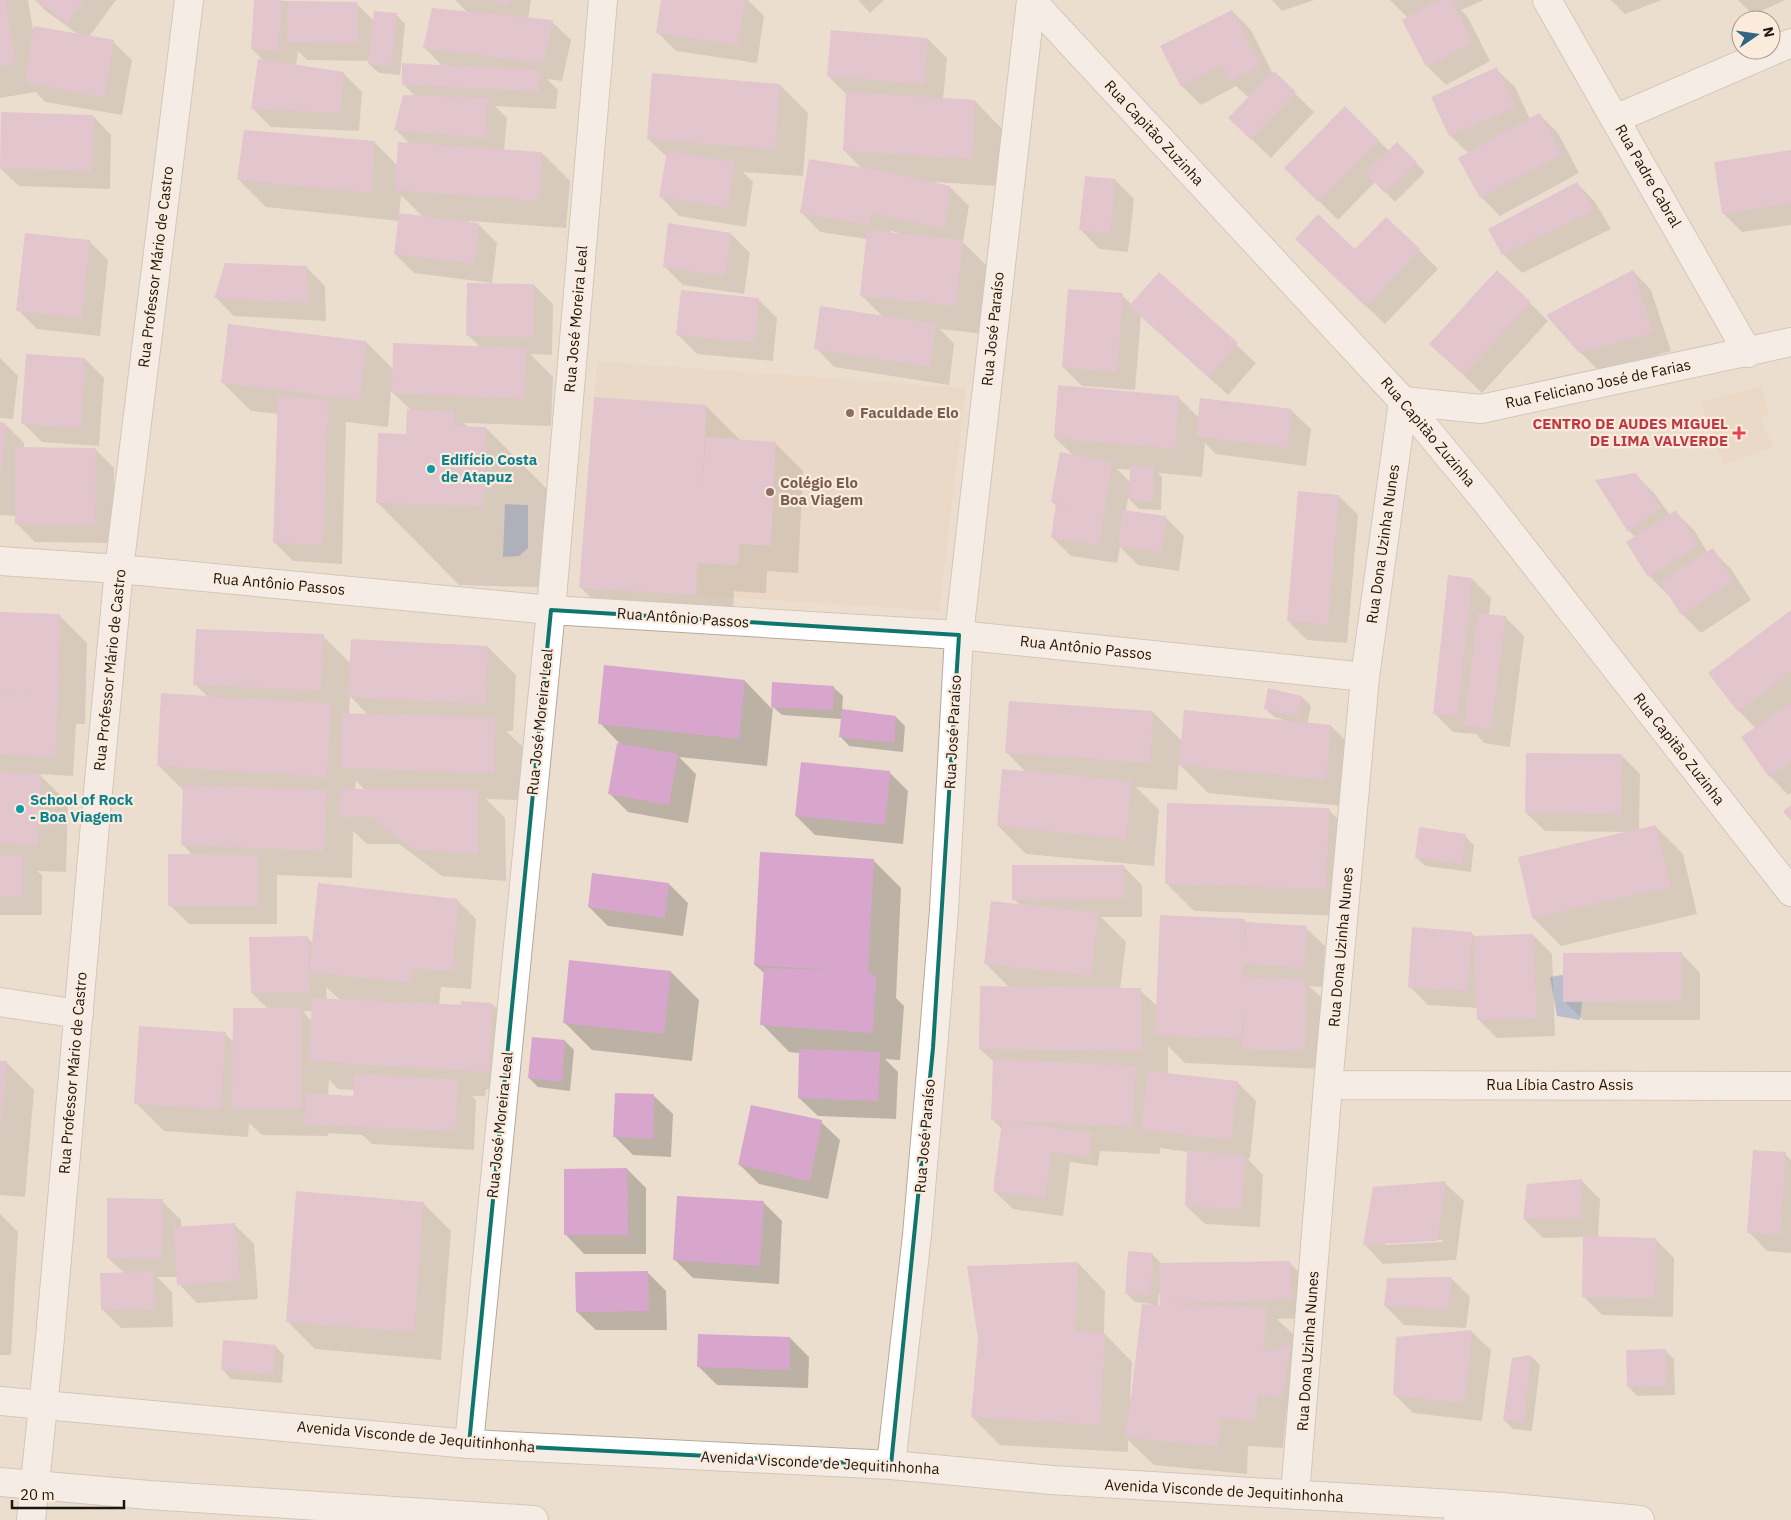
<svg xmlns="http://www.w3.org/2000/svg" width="1791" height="1520" font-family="'IBM Plex Sans',sans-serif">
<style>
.built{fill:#e6d2bd}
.water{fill:#7d98c8}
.shadow{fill:#0003;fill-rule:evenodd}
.building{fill:#d8a6cd}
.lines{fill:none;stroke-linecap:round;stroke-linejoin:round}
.minor-casing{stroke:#b7a99a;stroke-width:30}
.tertiary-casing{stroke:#b7a99a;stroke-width:30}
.secondary-casing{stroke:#b7a99a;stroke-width:30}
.primary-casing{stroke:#b7a99a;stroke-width:30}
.minor{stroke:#fff;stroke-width:28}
.tertiary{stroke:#fff;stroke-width:28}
.secondary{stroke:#fff;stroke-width:28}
.primary{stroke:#fff;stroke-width:28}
.marked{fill:none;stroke:#0f766e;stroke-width:4;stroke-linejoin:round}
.education-dot{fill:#8d6e63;stroke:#faebdc;stroke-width:2}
.health-dot{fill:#e0444e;stroke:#faebdc;stroke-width:2}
.culture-dot{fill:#0f9aa8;stroke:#faebdc;stroke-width:2}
.labels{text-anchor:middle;stroke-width:4.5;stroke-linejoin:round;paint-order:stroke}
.street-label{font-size:15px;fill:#1c1712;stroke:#faebdc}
.education-label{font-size:15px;font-weight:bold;fill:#785e54;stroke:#faebdc;text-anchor:start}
.health-label{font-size:15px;font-weight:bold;fill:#be3a42;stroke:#faebdc;text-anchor:end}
.culture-label{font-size:15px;font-weight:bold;fill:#0d838f;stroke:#faebdc;text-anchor:start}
</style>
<rect width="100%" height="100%" fill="#ecdecf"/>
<!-- built -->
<path class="built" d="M597,361L966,388L939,611L579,588Z
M1762,386L1769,413L1760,419L1774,447L1723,465L1700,401Z"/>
<!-- water -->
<path class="water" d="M505,504L528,505V548L519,556L503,557Z
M1586,971L1580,1020L1557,1016L1550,977Z"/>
<!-- shadow -->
<path class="shadow" d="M0,0H28L34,35H79L46,11L35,0H116L89,37L113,42L132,60L122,115L45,102L36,92L0,98Z
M256,0L356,3L374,21L396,14L405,24L400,75L379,73L369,64L370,61L307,60L298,51L296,66L343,73L362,92L359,131L271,127L252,108L265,62L252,49Z
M455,0H531L528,19L552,22L571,40L562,81L547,79L558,90L556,109L495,106L507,118L504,151L542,153L570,181L566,228L469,221V223L478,224L497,243L492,283L414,273L395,254L400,221L266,207L238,179L374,142L398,166L410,144L396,130L415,96L404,85L443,67L425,48L468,13ZM401,195L423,217L399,214Z
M662,0H748L764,16L757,63L676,51L657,32Z
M858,0H884L870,13Z
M1272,0H1314L1282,11Z
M1390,0H1484L1461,10L1467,16L1490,61L1446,85L1427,66L1408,18Z
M1611,0H1662L1625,14Z
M1738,0H1785L1753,15Z
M1232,11L1251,30L1273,74L1274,73L1314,112L1271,158L1249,137V98L1236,86L1201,105L1182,86Z
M928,39L947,58L943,99L975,101L1002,129L999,186L933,182V184L950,187L969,206L963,242L990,269L984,334L940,329L954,344L949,385L834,367L816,348L883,317L862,296L867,239L820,232L802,213L862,169L844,150L847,95L828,76ZM890,231L899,233L898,234L890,233Z
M1496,69L1515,87L1530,119L1539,114L1558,133L1579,173L1500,216L1481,197L1468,153L1450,135Z
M653,74L780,85L808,113L803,176L743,172L753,182L746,227L679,216L661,197L667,157L648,139Z
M1345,108L1389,151L1397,144L1425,172L1395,202L1375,182L1338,220L1286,168Z
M93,116L111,135L110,189L19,186L0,168Z
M1791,151V225L1742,232L1723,213Z
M1115,180L1134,199L1128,252L1099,249L1081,230Z
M1577,183L1595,202L1611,229L1522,273L1503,254Z
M731,234L750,253L744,294L683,285L664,266Z
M90,242L108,260L100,336L37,329L18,310Z
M1419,250L1438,269L1385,324L1315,258L1355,251Z
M306,267L325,286L326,321L234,316L215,297Z
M1633,271L1651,290L1671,351L1599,371L1580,352Z
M1159,274L1256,363L1228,395L1141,316L1135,390L1082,386L1063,367L1122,295L1132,305Z
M534,285L553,304L552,355L530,354L553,377L551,426L464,423L469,428H486L568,510L566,588L459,585L378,503L407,435L411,410L391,391L388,427L346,422L342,564L293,561L274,542L278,414L251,411L223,383L366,342L394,370L480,347L468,335Z
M759,300L777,318L773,361L697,354L678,335Z
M1530,303L1548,321L1482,393L1450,362Z
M0,358L18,376L13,419L0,418Z
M85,359L104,378L99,446L42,442L23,423Z
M1178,397L1199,418L1292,411L1311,429L1306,466L1216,454L1205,443L1202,477L1158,473L1162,477L1161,510L1139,509L1128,498L1126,511L1165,517L1184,536L1179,571L1138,565L1120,547L1117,563L1071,556L1052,537L1057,506L1052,502L1074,456L1055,438ZM1117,469L1132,470L1131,483Z
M706,406L741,441L775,443L803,471L798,573L767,571L766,593L734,591L732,631L617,623L580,587Z
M0,423L5,424L24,443V448L95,449L114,468L113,543L35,542L16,523V516L0,515Z
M1635,474L1654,493L1670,515L1675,512L1694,530L1708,553L1712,550L1731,569L1751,600L1701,633L1682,614L1669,594L1668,595L1649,576L1635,537L1629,531L1597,481Z
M1339,496L1358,515L1347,643L1307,640L1288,621Z
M1472,579L1491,598L1489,615L1505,617L1524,636L1510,747L1484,743L1476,734L1453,732L1434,713Z
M1791,611V793L1788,795L1770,776L1756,729L1739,711Z
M0,613L59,615L87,643L85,724H76L73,776L39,774L68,803L66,872L37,871L42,875V915H0Z
M323,636L351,664L488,647L516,675L513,731H506L523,747L521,800L486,799L505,818L506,881L442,876L399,844H367L353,831L352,878L277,875V924H189L170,905L193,856L182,844L184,791L158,765L208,697L195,684ZM350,696L368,715L349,714ZM356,781L366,791H355Z
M745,681L772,709L773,684L833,687L843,696L842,711L896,717L905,726L903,752L849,746L840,736L842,719L782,715L773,707L767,766L679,757L696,774L688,823L628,812L609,793L621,745L600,723Z
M1302,697L1311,706L1307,724L1331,726L1359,754L1354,807L1208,793L1179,764L1177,790L1136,787L1159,810L1154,866L1026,854L998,826L1026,772L1007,753L1153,712L1182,741L1283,721L1284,720L1274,717L1265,708Z
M1621,755L1640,774L1639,830L1655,826L1683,854L1697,914L1561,946L1533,918L1519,858L1626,832L1545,831L1526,813Z
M890,773L908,791L903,844L815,835L796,816Z
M1328,809L1356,837L1354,916L1194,911L1166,883Z
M1465,836L1474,845L1471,872L1425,866L1416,857Z
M873,860L901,888L896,998L904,1006L900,1060L885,1059L898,1072L896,1119L818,1116L799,1098L800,1053L789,1052L762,1024L765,974L755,965Z
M1123,866L1142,885V917H1101L1126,942L1120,989L1140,990L1158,1007L1244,920L1247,923L1306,928L1325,946L1322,987L1309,986L1323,999V1069L1185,1063L1168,1046V1074L1237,1082L1256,1101L1250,1159L1247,1158L1263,1175L1260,1227L1205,1224L1186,1206L1188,1152L1160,1148V1154L1100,1151L1098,1166L1070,1162L1063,1216L1013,1209L994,1191L1002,1129L992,1119L995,1063L980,1049L1010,988L986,964L1020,905L1014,899Z
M669,884L688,903L683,936L608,926L589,907Z
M457,900L476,919L471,989L441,987L439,1005L492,1004L511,1023L507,1090L486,1089L485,1096H472L476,1100L474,1150L372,1144L362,1135L328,1133V1136L262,1135L249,1123L248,1137L164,1131L136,1103L225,1034L234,1042L268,1009L252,993L307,937L314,944ZM326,987L340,1000H327ZM303,1011H313L312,1021L307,1016ZM329,1079L338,1089L355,1090L354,1099L328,1096Z
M1471,933L1476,937L1533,935L1552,954L1555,1036L1497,1038L1479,1020L1478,1008L1428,1005L1409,986Z
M1682,954L1700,973V1020H1583L1564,1001Z
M671,972L699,1000L692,1061L592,1050L564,1022Z
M565,1041L574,1050L570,1091L538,1087L529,1078Z
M0,1062H6L34,1090L25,1197L0,1195Z
M654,1096L673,1114L671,1157L633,1155L614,1136Z
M821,1122L840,1140L828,1199L759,1184L740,1165Z
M1785,1154L1791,1160V1253L1767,1251L1749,1232Z
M627,1169L646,1188V1254H584L566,1235Z
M1581,1180L1600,1199L1598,1238L1655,1239L1674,1258L1673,1317L1602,1315L1583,1296L1584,1237L1543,1238L1524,1219L1528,1185Z
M1445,1183L1464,1201L1456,1260L1383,1264L1365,1245L1375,1188ZM1443,1240V1242L1385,1245V1243Z
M162,1201L181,1220V1228L235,1225L254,1244L258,1299L197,1303L179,1284L178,1277H157L172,1292L173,1327L121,1328L102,1309L124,1273L108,1258Z
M763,1202L782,1221L779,1284L693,1278L674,1259Z
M423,1203L451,1231L441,1360L315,1349L287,1321Z
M0,1214L18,1232L11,1355H0Z
M1152,1254L1161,1263L1289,1262L1308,1281L1310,1318L1277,1319L1295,1336L1291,1406L1287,1405L1283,1448L1248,1446L1247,1474L1154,1465L1128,1440V1452L1000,1445L972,1417L1078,1263L1105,1291L1104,1333L1132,1362L1130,1399H1132L1152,1304L1135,1302L1126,1293ZM1159,1294H1161L1163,1306H1158Z
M648,1273L666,1291L667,1330H596L577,1312Z
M1451,1278L1470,1297L1466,1328L1404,1325L1385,1306Z
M1472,1332L1491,1350L1482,1421L1413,1413L1394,1394L1397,1338Z
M790,1338L809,1357L808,1388L717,1385L698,1366Z
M275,1346L284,1355L282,1383L231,1379L222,1369Z
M1665,1350L1674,1359L1675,1395L1637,1396L1628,1386Z
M1531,1356L1540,1365L1532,1431L1513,1429L1504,1420Z"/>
<!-- building -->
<path class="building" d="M0,0H5L16,64L0,66Z
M36,0H84L67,23Z
M254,0H282L278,51L251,49Z
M487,0H510L509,4Z
M661,0H745L738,45L656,33Z
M1440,0H1451L1473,42L1426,67L1402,20Z
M288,1L357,2V43L287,42Z
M432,8L553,20L543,63L423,48Z
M1232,10L1260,66L1230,81L1222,65L1181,87L1160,46Z
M374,11L397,13L391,67L368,64Z
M34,26L114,40L104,97L25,83Z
M831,30L928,38L924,84L827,76Z
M258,59L344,72L340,113L251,109Z
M402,63L540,70L538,91L402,85Z
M1497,67L1515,107L1449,136L1431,97Z
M1274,71L1296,92L1251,140L1228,118Z
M652,73L780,84L775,149L647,139Z
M846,92L975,100L972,159L843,151Z
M403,95L488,98L485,138L394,130Z
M1345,106L1379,140L1318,202L1284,168Z
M1,112L93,115L92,171L0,168Z
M1539,113L1562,154L1480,198L1458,158Z
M244,130L375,141L371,193L237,180Z
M398,142L542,152L539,201L395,190Z
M1397,142L1417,162L1385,193L1365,173Z
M1791,150V203L1722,214L1714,162Z
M667,151L735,162L728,208L659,197Z
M809,159L878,170L950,186L944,229L872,213L869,225L800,213Z
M1085,176L1116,179L1110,233L1079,230Z
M1577,182L1594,210L1502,255L1488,229Z
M399,213L479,223L474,264L394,254Z
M1318,214L1355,249L1386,217L1420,249L1366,307L1295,239Z
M668,223L731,233L725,276L663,267Z
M867,230L963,240L956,306L860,296Z
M25,233L90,240L82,318L16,311Z
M225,263L307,266L308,303L214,298Z
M1497,270L1531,302L1463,375L1429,344Z
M1633,270L1653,333L1579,353L1546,315Z
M1159,272L1238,343L1208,377L1129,306Z
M467,283L534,284V337L466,336Z
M1068,289L1123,293L1117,372L1062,367Z
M681,290L759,298L755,343L676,335Z
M820,306L936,324L930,367L814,349Z
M228,324L366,341L360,400L221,383Z
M393,343L526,348L524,399L392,393Z
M26,354L85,358L81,428L21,424Z
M1058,385L1179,396L1175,449L1054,438Z
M278,396L328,400L323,545L273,543Z
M594,397L707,405L702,492L706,437L776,442L771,546L740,544L738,565L698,563L696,595L579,588Z
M1200,398L1292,409L1287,448L1196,436Z
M407,409L454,411V426L486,427L484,506L376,503L378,433L406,434Z
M0,422L6,423L1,473H0Z
M15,447L96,448L95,525L15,524Z
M1060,452L1112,462L1099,545L1051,538L1056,504L1077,507L1051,502Z
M1130,466L1154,467L1153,501L1129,500Z
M1636,473L1661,507L1628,532L1595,480Z
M1298,491L1339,495L1328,625L1287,621Z
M1123,510L1166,516L1161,552L1118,546Z
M1676,510L1698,545L1648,577L1626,542Z
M1713,548L1733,581L1681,615L1660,582Z
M1448,575L1472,578L1457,716L1433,714Z
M1791,610V671L1738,712L1708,673Z
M0,612L60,614L58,697L55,757L0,754V694L40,696L0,692Z
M1478,613L1506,616L1491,729L1464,725Z
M196,629L324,634L321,690L193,685Z
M351,639L488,646L486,704L348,697Z
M604,665L745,680L739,739L598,724Z
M772,682L834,686L833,710L771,707Z
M1268,688L1302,696L1298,717L1264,709Z
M161,693L331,704L327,777L157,766Z
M1009,701L1153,711L1150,763L1005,753Z
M1791,703V762L1769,777L1741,737Z
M842,709L896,716L894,743L839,737Z
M1184,710L1331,725L1326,780L1179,765Z
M342,713L495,718L494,773L341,768Z
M617,743L678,754L669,805L608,794Z
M1526,753L1622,754L1621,814L1525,813Z
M801,762L890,771L885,825L795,816Z
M1002,769L1131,781L1126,839L997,826Z
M0,772L41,774L38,845L0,843Z
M183,785L326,790L324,851L181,845Z
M341,789H478V854L413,849L370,816L338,817Z
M1167,803L1329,808L1326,889L1165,884Z
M1791,805V821L1783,811Z
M1656,825L1670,887L1532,918L1518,857Z
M1419,827L1466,834L1462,864L1415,858Z
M760,852L874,859L868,972L876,977L873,1033L760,1025L764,968L846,971L754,965Z
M168,854L259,855V906H168Z
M0,855H23V897H0Z
M1012,865H1124V899L1012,900Z
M592,873L669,883L665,918L588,907Z
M318,883L458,899L453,971L412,968L411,983L309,972Z
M991,901L1098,913L1091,976L984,964Z
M1160,915L1245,919L1243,957L1247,922L1307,926L1304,968L1243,963V977L1305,979L1306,1011L1305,1051L1243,1049L1244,1010L1240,1039L1155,1035Z
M1412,927L1472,932L1467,991L1408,987Z
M1533,934L1537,1018L1477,1020L1474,936Z
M308,936L309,993H251L249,937Z
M1682,952V1001L1563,1002V953Z
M569,960L671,971L664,1034L563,1023Z
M980,986L1141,988V1051L979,1049Z
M312,998L461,1005V1001L492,1003L489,1072L309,1061Z
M233,1008H301V1108H232Z
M139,1026L226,1032L221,1109L134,1104Z
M532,1037L565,1040L562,1082L528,1078Z
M799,1049L880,1052L878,1101L798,1098Z
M993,1059L1136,1066L1132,1127L1005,1121L1092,1133L1089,1157L1051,1152L1045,1198L993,1191L1002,1121L991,1120Z
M0,1061H7L1,1124H0Z
M1148,1071L1238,1081L1231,1140L1141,1130Z
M354,1074L458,1080L455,1131L304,1124L306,1093L353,1096Z
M615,1093L654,1094L653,1139L613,1137Z
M751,1105L822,1120L810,1181L738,1165Z
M1753,1150L1786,1152L1780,1235L1747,1233Z
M1187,1151L1245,1155L1242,1209L1185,1206Z
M627,1168L628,1235H564V1169Z
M1582,1179L1580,1219H1523L1527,1184Z
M1446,1181L1437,1241L1363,1245L1373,1187Z
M296,1191L424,1202L414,1332L286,1322Z
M677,1196L764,1201L760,1266L673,1260Z
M107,1198L163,1199L162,1259L107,1258Z
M235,1223L240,1280L177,1285L174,1227Z
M1583,1236L1656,1238L1655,1298L1582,1297Z
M1128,1251L1153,1253L1150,1295L1125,1294Z
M1290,1261L1292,1299L1165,1304L1267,1307L1263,1352L1291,1345L1282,1397L1258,1395L1255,1421L1220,1418L1219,1447L1124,1437L1130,1406L1142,1304L1160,1305L1159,1263Z
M1078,1262L1075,1331L1105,1333L1100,1425L971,1417L978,1339L967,1266Z
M648,1271L649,1311L576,1312L575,1272Z
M153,1272L155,1309L101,1310L100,1273Z
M1452,1277L1447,1309L1384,1306L1387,1278Z
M1472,1330L1464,1403L1393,1395L1396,1337Z
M698,1334L790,1337V1370L697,1367Z
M223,1340L276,1345L273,1374L221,1370Z
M1666,1349L1667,1386L1627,1387L1626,1350Z
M1531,1355L1524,1422L1503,1420L1512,1358Z"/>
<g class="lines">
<!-- minor casing -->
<g class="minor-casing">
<path id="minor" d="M1547,0L1748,353
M1615,119L1791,43
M0,561L119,569L551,610L959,635L1365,677
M0,1002L79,1014
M1328,1085L1791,1086
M469,1444L551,610L603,0
M891,1465L917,1235L933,1048L944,910L959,635L1031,0
M1295,1495L1328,1085L1365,677L1403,401L1481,409L1791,342
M31,1520L49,1349L96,813L119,569L189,0"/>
</g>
<!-- tertiary casing -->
<g class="tertiary-casing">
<path id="tertiary" d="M0,1401L469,1444L891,1465L1052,1480L1502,1507L1640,1520"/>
</g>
<!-- secondary casing -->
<g class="secondary-casing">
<path id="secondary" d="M1031,0L1403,401L1484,499L1791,892"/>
</g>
<!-- primary casing -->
<g class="primary-casing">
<path id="primary" d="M0,1482L149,1495L534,1520
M1458,1520L1502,1507"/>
</g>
<!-- minor -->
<use href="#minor" class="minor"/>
<!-- tertiary -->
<use href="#tertiary" class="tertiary"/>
<!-- secondary -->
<use href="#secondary" class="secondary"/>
<!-- primary -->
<use href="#primary" class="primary"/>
</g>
<!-- marked area -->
<path d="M0 0H1791V1520H0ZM551,610L959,635L933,1048L891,1465L469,1444Z" fill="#ecdecf" fill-opacity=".55" fill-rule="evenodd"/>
<path class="marked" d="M551,610L959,635L933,1048L891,1465L469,1444Z"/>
<!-- markers -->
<g class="education-dot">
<circle cx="850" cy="413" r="5"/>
<circle cx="770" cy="492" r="5"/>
</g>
<path class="health-dot" d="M1736.5 425.5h5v5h5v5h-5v5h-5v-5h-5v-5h5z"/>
<g class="culture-dot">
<circle cx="431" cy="469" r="5"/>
<circle cx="20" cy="809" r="5"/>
</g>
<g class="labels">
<!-- street labels -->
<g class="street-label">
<text transform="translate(1154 133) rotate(47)" y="5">Rua Capitão Zuzinha</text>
<text transform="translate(1648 176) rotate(60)" y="5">Rua Padre Cabral</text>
<text transform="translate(156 267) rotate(-83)" y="5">Rua Professor Mário de Castro</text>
<text transform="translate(576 319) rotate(-85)" y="5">Rua José Moreira Leal</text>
<text transform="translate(993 329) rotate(-84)" y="5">Rua José Paraíso</text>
<text transform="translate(1598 384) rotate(-12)" y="5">Rua Feliciano José de Farias</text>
<text transform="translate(1428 432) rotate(50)" y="5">Rua Capitão Zuzinha</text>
<text transform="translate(1383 544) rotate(-82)" y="5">Rua Dona Uzinha Nunes</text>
<text transform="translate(279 584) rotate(5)" y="5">Rua Antônio Passos</text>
<text transform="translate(683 618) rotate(4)" y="5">Rua Antônio Passos</text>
<text transform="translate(1086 648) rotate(6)" y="5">Rua Antônio Passos</text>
<text transform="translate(110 670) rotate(-84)" y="5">Rua Professor Mário de Castro</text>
<text transform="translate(540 722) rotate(-84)" y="5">Rua José Moreira Leal</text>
<text transform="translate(953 732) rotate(-87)" y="5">Rua José Paraíso</text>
<text transform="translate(1679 749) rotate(52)" y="5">Rua Capitão Zuzinha</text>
<text transform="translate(1341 947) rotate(-85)" y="5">Rua Dona Uzinha Nunes</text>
<text transform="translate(73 1073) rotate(-85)" y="5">Rua Professor Mário de Castro</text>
<text x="1560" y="1090">Rua Líbia Castro Assis</text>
<text transform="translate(500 1125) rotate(-84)" y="5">Rua José Moreira Leal</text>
<text transform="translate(925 1136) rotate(-85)" y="5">Rua José Paraíso</text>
<text transform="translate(1308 1351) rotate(-86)" y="5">Rua Dona Uzinha Nunes</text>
<text transform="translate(416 1437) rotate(5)" y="5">Avenida Visconde de Jequitinhonha</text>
<text transform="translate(820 1463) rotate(3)" y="5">Avenida Visconde de Jequitinhonha</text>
<text transform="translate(1224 1491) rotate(3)" y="5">Avenida Visconde de Jequitinhonha</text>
</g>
<!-- education labels -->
<g class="education-label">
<text x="860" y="418">Faculdade Elo</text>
<text x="780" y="488">Colégio Elo<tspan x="780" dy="17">Boa Viagem</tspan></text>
</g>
<!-- health labels -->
<g class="health-label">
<text x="1728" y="429">CENTRO DE AUDES MIGUEL<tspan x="1728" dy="17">DE LIMA VALVERDE</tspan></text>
</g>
<!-- culture labels -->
<g class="culture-label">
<text x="441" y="465">Edifício Costa<tspan x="441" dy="17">de Atapuz</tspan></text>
<text x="30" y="805">School of Rock<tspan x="30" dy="17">- Boa Viagem</tspan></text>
</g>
</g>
<!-- north arrow -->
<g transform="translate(1756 35) rotate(77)"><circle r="24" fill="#faebdc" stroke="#a1968b"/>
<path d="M0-4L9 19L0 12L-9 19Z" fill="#316581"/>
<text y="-8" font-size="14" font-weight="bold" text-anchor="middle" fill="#1c1712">N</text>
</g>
<!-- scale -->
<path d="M12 1500v8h112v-8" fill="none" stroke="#1c1712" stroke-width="2.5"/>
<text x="20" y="1500" font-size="15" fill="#1c1712" stroke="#faebdc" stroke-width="4" paint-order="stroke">20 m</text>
</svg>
